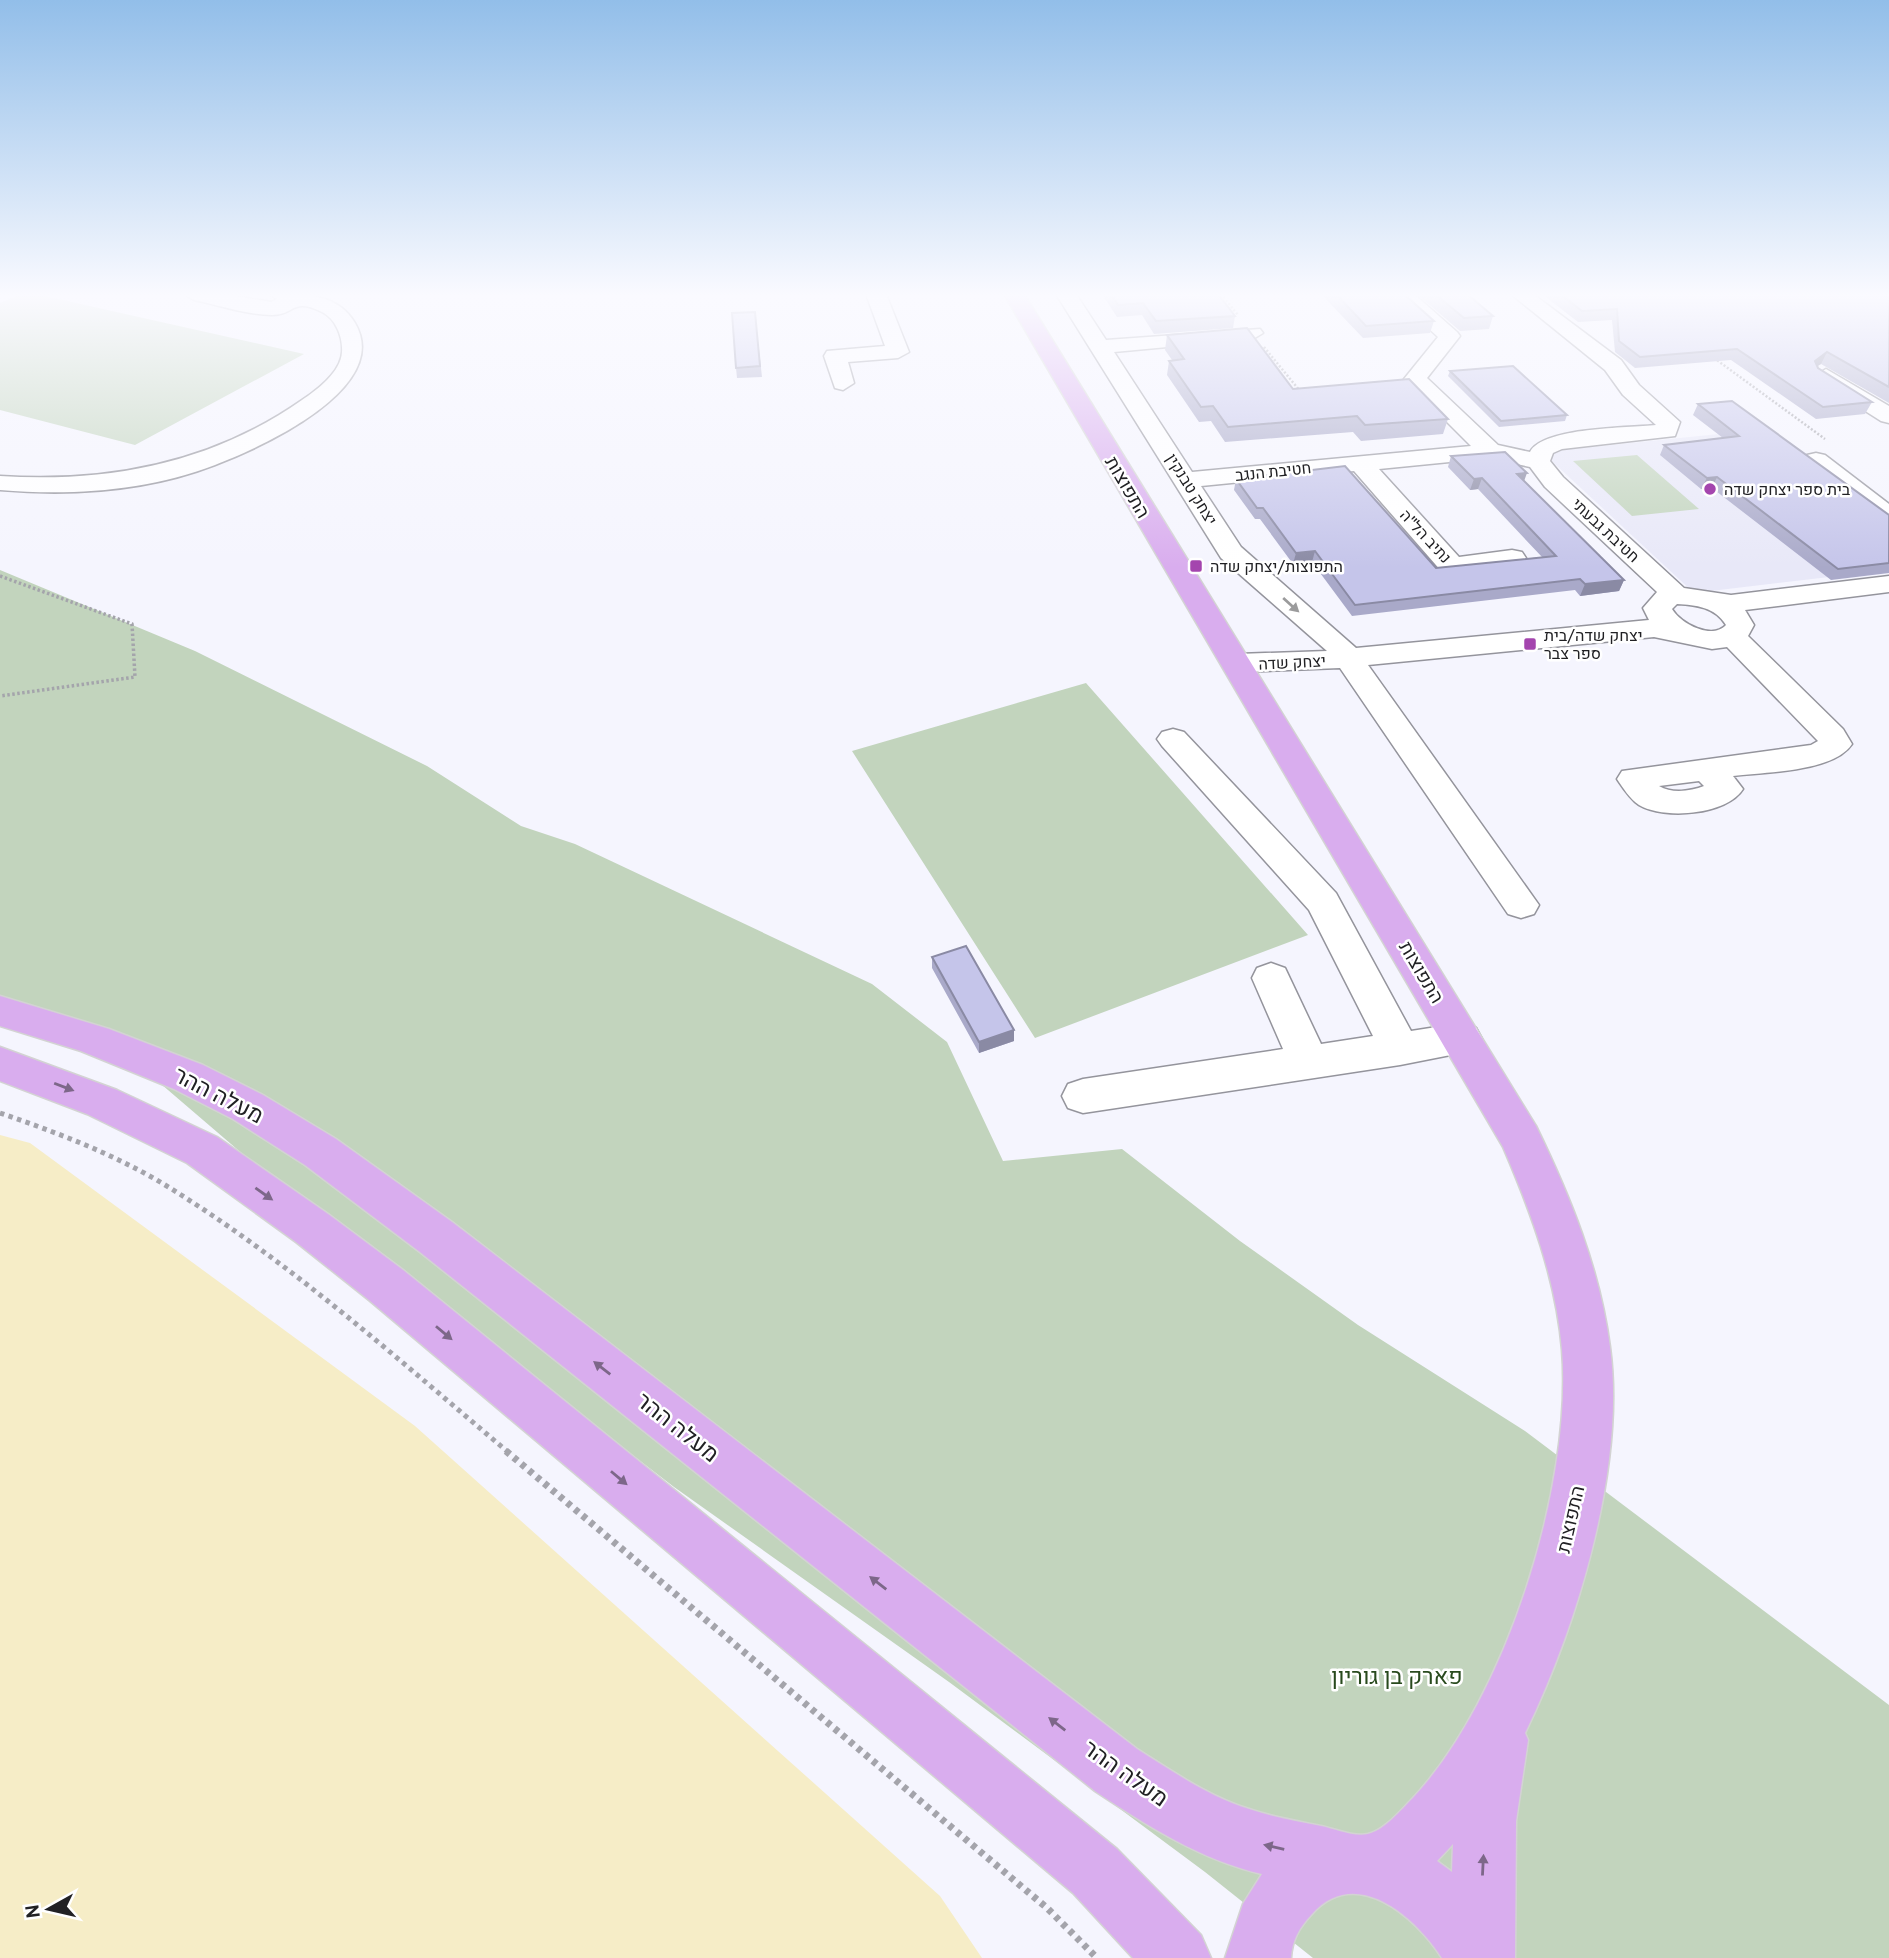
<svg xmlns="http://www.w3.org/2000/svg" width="1889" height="1958" font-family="Overpass,Heebo,sans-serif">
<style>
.built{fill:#e8e8f8}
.green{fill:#c2d4bd}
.sand{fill:#f6edc7}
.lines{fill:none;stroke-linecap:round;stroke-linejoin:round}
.minor-casing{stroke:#94949c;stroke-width:3}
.major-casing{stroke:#d3d3d3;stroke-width:3}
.path-far3{stroke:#a4a4ab;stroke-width:2.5;stroke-dasharray:2 2;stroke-linecap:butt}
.path-far2{stroke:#a4a4ab;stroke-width:3.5;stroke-dasharray:2.5 2.5;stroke-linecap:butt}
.path-far1{stroke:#a4a4ab;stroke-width:5;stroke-dasharray:4.5 4.5;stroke-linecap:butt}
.path{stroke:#a4a4ab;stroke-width:7;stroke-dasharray:5 5;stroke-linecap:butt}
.minor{fill:#fff;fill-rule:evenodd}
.major{fill:#d9adee;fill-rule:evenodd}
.wall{fill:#a9a9c9}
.shaded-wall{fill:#8a8aa4}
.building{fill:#c5c5ea;stroke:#8a8aa4;stroke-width:2}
.oneway{fill:#9b9b9c}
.oneway2{fill:#7d6789}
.poi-dot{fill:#a445ae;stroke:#fff;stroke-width:2.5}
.labels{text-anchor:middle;stroke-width:5;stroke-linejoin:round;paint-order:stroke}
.far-street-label{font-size:16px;fill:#212124;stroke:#fff}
.far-poi-label{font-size:16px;fill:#212124;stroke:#fff;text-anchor:start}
.street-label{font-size:19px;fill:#212124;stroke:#fff}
.near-street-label{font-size:23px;fill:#212124;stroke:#fff}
.near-park-label{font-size:23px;fill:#284a1d;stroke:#fff}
</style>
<rect width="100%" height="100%" fill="#f5f5fe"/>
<!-- built -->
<path class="built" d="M1758,430L1889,570L1694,593L1542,452Z"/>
<!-- green -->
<path class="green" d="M21,294H36L304,354L135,445L0,410V303Z
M1637,455L1699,509L1632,516L1573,461Z
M0,570L195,651L427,766L521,826L575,844L872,984L947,1042L1003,1161L1122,1149L1240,1241L1358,1325L1525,1431L1889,1705V1958H1313L1205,1872L949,1682L674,1487L245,1156L98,1030L0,1010Z
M1086,683L1308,935L1035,1038L852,751Z"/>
<!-- sand -->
<path class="sand" d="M0,1135L30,1143L415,1426L940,1896L982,1958H0Z"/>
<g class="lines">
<!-- minor casing -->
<g class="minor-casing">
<path id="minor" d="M184,294H224L271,302L277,299L269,294C301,294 337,292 355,323C393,388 262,447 215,465C148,491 71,496 0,490V476C109,483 212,463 302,400C317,390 341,372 342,352C343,337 336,319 322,312C292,297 295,315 272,315C247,315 219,305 194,300Z
M866,294H886L909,352L898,358L848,362L854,383L843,390L835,388L824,356L827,351L885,346Z
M1056,294H1076L1106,340L1260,329L1263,333L1253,339L1114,352L1192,472L1471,446L1404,379L1438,337L1401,303L1373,298L1370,294H1414L1457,332L1460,336L1427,378L1498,445L1530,452C1543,427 1628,428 1656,425L1623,395L1605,370L1511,294H1533L1621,360L1639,385L1680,422L1675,436L1562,449L1553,453L1550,461L1563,477L1684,588L1731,595L1889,576V592L1745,610L1754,625L1748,636L1843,729L1852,744C1834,772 1765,772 1733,776L1743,789C1727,815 1664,820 1639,805C1630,799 1623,788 1617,779L1622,771L1811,745L1818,741L1727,647L1712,649L1654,637L1368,665L1539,905L1534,914L1521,918L1508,914L1340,668L1238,672L1227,669L1223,663L1227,657L1238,654L1327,651L1221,558ZM1490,458L1530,467L1545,487L1657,592L1643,608L1649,620L1356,648L1241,547L1201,486L1354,471L1442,572L1452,574L1512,566L1522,564L1526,558L1522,552L1512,550L1459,557L1379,469ZM1677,604C1696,605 1715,607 1726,625C1712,640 1681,624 1672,609ZM1699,781L1704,786C1691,791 1672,794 1659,786Z
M1826,369L1889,406V423L1881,421L1818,381L1815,376Z
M1816,453L1825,455L1889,504V524L1880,521L1807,465L1804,460L1807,455Z
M1173,729L1184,732L1336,893L1411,1031L1462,1023L1476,1028L1482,1039L1476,1050L1400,1065L1083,1113L1068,1108L1062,1096L1068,1084L1083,1079L1283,1049L1252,978L1257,968L1271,963L1285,968L1321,1044L1373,1036L1309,910L1162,746L1157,739L1162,732Z"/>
</g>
<!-- major casing -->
<g class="major-casing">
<path id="major" d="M1004,294H1024L1536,1126C1570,1196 1600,1269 1610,1347C1626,1467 1577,1626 1525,1733L1528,1740L1516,1821L1515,1958H1442C1415,1916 1355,1864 1311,1915C1299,1928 1292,1940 1291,1958H1225L1243,1904L1262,1874C1201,1860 1146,1825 1095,1791L420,1252L305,1165L233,1119L174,1089L81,1051L0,1026V996L109,1029L203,1065L263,1095L336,1139L452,1222L1137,1749C1172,1771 1209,1797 1249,1809C1272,1817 1297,1821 1321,1826C1335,1829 1353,1837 1368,1834C1385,1830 1401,1810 1413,1798C1506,1699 1573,1485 1562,1350C1556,1279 1531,1212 1503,1147ZM1453,1844L1452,1872L1437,1861Z
M0,1047L117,1090L217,1137L328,1214L403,1270L1117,1849L1201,1935L1211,1958H1133L1073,1893L369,1300L296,1242L187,1163L87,1114L0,1081Z"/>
</g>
<!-- path-far3 -->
<path class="path-far3" d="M1221,294L1238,315
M1264,347L1300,391
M1714,358L1825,439"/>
<!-- path-far2 -->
<path class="path-far2" d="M0,576L132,624L135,677L0,696"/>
<!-- path-far1 -->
<path class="path-far1" d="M0,1113C58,1133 117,1155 170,1188C291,1263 399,1360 508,1452"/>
<!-- path -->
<path class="path" d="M506,1451L1047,1908L1097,1958"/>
<!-- minor -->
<use href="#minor" class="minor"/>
<!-- major -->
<use href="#major" class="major"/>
</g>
<!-- wall -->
<path class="wall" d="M1102,294H1218L1235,316L1233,328L1154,334L1142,315L1117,317Z
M1321,294H1404L1434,321L1430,333L1363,338Z
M1417,294H1467L1493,316L1489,329L1460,331Z
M1542,294H1778L1889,297V403L1821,364L1817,366L1818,368L1872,402L1865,414L1816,419L1731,360L1635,368L1615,352L1612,320L1578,322Z
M755,312L762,377L737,378L736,368Z
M1167,335L1293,389L1448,419L1443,434L1361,441L1353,432L1225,442L1211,421L1199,422L1167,375L1169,361L1172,360L1165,350Z
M1450,371L1567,415L1565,421L1499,427L1448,376Z
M1698,404L1889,515V573L1831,580L1712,488L1701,489L1660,455L1664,445L1723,438L1693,415Z
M1451,456L1524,481L1624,580L1619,591L1580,596L1575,590L1352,616L1312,562L1293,564L1260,519H1255L1234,490L1236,479L1436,568L1542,557L1478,489L1470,490L1448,467Z
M932,957L1014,1041L979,1053L932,968Z"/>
<!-- shaded-wall -->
<path class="shaded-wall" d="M1827,352L1821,364L1808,372L1815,361Z
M1527,473L1523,484L1517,474Z
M1717,477L1712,488L1701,489L1707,478Z
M1482,478L1478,489L1470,490L1474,479Z
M1315,551L1312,562L1293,564L1296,553Z
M1624,580L1619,591L1580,596L1585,584Z
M1014,1030V1041L979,1053V1042Z"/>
<!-- building -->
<path class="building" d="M1111,294H1218L1235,316L1156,321L1143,303L1118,305Z
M1336,294H1404L1434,321L1366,326Z
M1435,294H1467L1493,316L1464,318Z
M1560,294H1883L1889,297V387L1827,352L1815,361L1818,368L1872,402L1823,407L1737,349L1640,357L1619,341L1617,309L1582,311Z
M755,312L760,366L736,368L732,313Z
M1247,328L1293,389L1409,379L1448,419L1365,425L1357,416L1228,427L1213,406L1201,407L1169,361L1184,359L1167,335Z
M1513,366L1567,415L1501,421L1450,371Z
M1732,401L1889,515V563L1838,569L1717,477L1707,478L1664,445L1739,436L1698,404Z
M1505,452L1527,473L1517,474L1624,580L1585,584L1580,579L1355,605L1315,551L1296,553L1263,508H1257L1236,479L1345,466L1436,568L1556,556L1482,478L1474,479L1451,456Z
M966,946L1014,1030L979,1042L932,957Z"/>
<!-- one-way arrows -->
<defs><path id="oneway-solid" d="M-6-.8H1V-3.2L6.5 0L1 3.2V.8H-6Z" transform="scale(1.75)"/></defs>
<use class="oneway" href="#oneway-solid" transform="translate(1291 605) rotate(42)"/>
<g class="oneway2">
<use href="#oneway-solid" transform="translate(64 1087) rotate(21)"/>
<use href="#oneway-solid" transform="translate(264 1194) rotate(35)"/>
<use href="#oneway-solid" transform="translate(444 1333) rotate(40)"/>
<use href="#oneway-solid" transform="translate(602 1368) rotate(-142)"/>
<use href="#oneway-solid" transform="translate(619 1478) rotate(40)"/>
<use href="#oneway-solid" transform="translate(878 1583) rotate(-142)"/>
<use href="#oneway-solid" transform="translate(1057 1724) rotate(-142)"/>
<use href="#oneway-solid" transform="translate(1274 1847) rotate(-167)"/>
<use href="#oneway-solid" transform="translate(1483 1865) rotate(-87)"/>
</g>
<!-- sky -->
<linearGradient id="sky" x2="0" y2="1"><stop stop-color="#92bee9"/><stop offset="0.52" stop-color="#fafaff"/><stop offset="1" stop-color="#fafaff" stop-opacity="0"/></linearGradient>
<rect width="1889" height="568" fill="url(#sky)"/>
<!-- markers -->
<g class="poi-dot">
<circle cx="1710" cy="489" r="7"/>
<rect x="1189" y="559" width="14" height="14" rx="3.5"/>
<rect x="1523" y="637" width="14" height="14" rx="3.5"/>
</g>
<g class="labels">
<!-- far-street labels -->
<g class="far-street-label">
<text transform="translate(1273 471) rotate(-6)" y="6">חטיבת הנגב</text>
<text transform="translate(1192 489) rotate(58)" y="6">יצחק טבנקין</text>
<text transform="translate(1606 530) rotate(43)" y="6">חטיבת גבעתי</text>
<text transform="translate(1426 536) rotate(47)" y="6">נתיב הל"ה</text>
<text transform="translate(1292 662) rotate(-3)" y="6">יצחק שדה</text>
</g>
<!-- far-poi labels -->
<g class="far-poi-label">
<text x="1724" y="495">בית ספר יצחק שדה</text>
<text x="1210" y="572">התפוצות/יצחק שדה</text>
<text x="1544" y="641">יצחק שדה/בית<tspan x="1544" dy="18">ספר צבר</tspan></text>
</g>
<!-- street labels -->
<g class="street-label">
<text transform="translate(1128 487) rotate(59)" y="7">התפוצות</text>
<text transform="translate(1422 972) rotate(59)" y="7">התפוצות</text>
<text transform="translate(1570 1519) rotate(-77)" y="7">התפוצות</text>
</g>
<!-- near-street labels -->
<g class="near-street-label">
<text transform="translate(219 1095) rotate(27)" y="8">מעלה ההר</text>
<text transform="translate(678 1427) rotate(38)" y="8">מעלה ההר</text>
<text transform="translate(1126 1773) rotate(35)" y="8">מעלה ההר</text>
</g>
<!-- near-park labels -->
<g class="near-park-label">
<text x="1397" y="1684">פארק בן גוריון</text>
</g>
</g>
<!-- north arrow -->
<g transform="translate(49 1909) rotate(262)" stroke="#ffffff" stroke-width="5" paint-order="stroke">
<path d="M0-5L12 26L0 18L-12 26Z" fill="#212124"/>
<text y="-10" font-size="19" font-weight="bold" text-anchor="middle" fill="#212124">N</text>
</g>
</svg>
